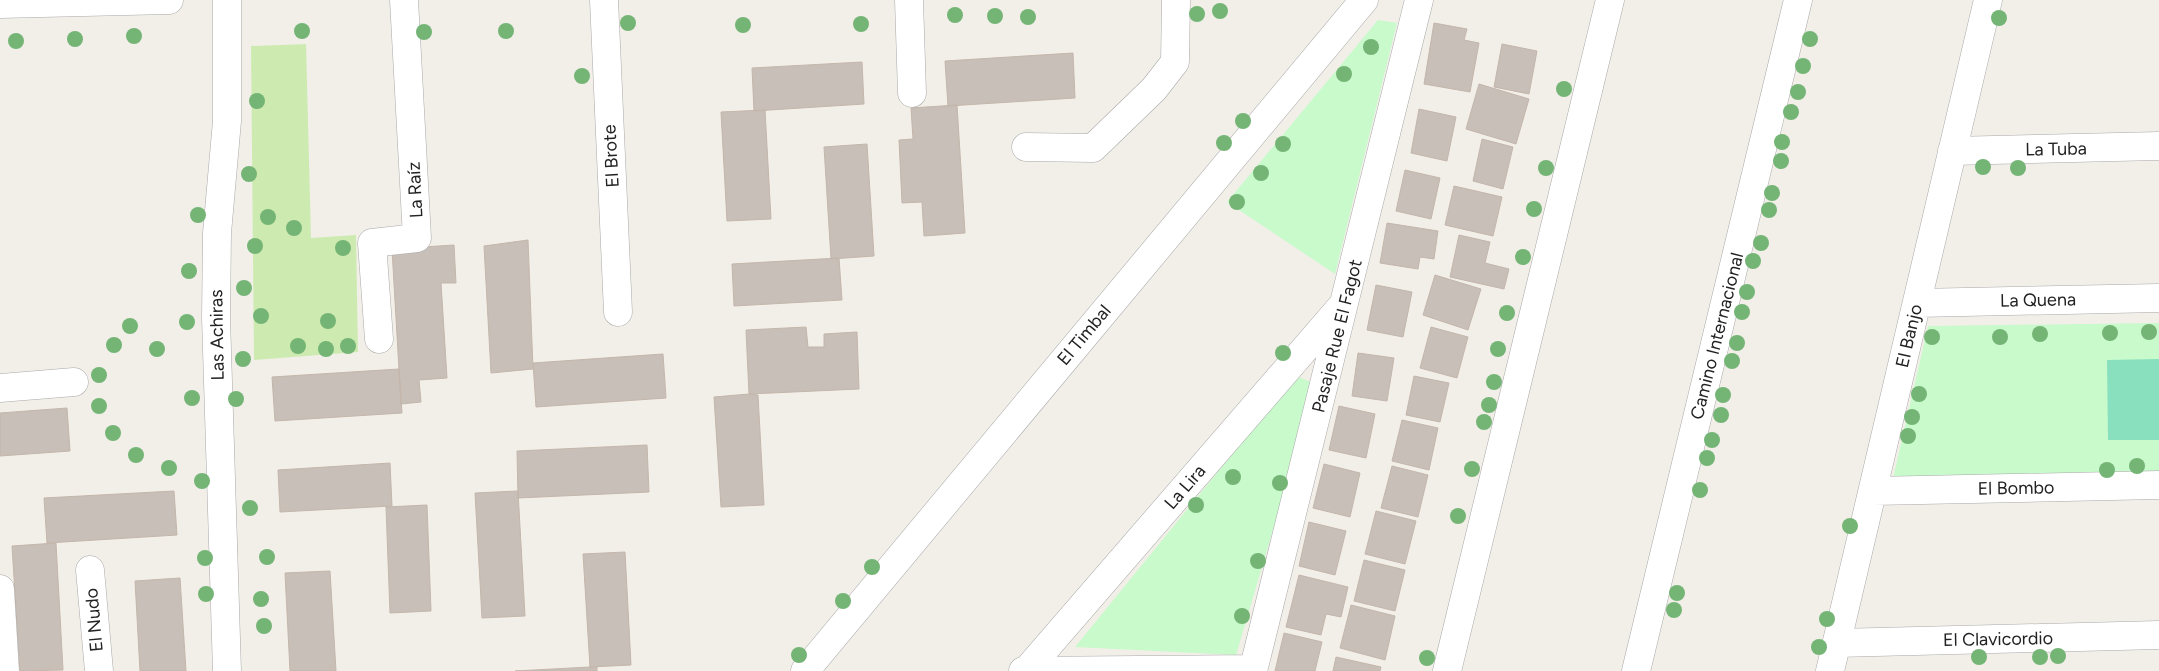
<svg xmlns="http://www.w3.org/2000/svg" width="2159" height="671" font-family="Figtree,sans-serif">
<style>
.grass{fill:#cdebb0}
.park{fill:#c8facc}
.pitch{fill:#88e0be}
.building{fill:#c7bfb8;stroke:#c4b6ab}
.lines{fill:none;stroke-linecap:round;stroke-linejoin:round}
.minor-casing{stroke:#a9a9a9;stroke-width:29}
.minor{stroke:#fff;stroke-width:28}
.tree{fill:#74b475}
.labels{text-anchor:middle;stroke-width:4.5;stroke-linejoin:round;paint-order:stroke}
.street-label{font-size:18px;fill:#222;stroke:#fff}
</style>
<rect width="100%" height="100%" fill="#f2efe9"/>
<!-- grass -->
<path class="grass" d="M306,44L311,238L356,235L358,352L254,360L251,46Z"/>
<!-- park -->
<path class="park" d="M1378,20L1397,23L1335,274L1227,202Z
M2159,323V479L1892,483L1928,326Z
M1296,376L1316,384L1236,655L1075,647Z"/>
<!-- pitch -->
<path class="pitch" d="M2159,359V440H2108L2107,360Z"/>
<!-- building -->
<path class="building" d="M1434,23L1467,29L1464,40L1479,43L1470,92L1424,84Z
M1502,44L1537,51L1529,94L1494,87Z
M1073,53L1075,98L948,106L945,61Z
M862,62L864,104L754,111L752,68Z
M1479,84L1529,99L1516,144L1466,129Z
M957,105L965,233L924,236L922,202L902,203L899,140L913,139L911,108Z
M1419,109L1456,117L1447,161L1411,153Z
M765,110L771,219L727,221L721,112Z
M1482,139L1513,147L1503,189L1473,181Z
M867,144L874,256L831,259L824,147Z
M1405,170L1440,178L1431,219L1396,211Z
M1454,186L1502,197L1493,236L1445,225Z
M1387,223L1438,231L1434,259L1420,257L1418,269L1380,263Z
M1459,235L1490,242L1485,263L1509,269L1504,289L1450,277Z
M528,240L533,369L491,373L484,246Z
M454,245L456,283H441L447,378L419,380L421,402L401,404L392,249Z
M839,258L842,300L734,306L732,264Z
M1435,275L1481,289L1468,330L1423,315Z
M1376,285L1412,292L1403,337L1367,330Z
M806,327L808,347H824V334L857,332L859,389L749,394L746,330Z
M1431,327L1468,337L1457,378L1420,368Z
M1358,353L1394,358L1387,401L1352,396Z
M663,354L666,398L536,407L533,363Z
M399,369L402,413L275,421L272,377Z
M1414,376L1449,383L1440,422L1406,415Z
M749,394L758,395L764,505L721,507L714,397Z
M1339,406L1375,414L1366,458L1329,450Z
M67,408L70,451L0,456V413Z
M1402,420L1438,428L1429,470L1392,461Z
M647,445L649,492L518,498L517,451Z
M390,463L392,506L280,512L278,470Z
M1324,464L1360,473L1350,517L1313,508Z
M1392,466L1428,475L1418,517L1381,508Z
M174,491L177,535L47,543L44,498Z
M518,491L525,616L482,618L475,493Z
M427,505L431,611L390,613L386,507Z
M1376,511L1416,521L1405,564L1365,554Z
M1309,522L1346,531L1335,575L1299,566Z
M56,543L63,670L20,671L12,546Z
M625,552L631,665L590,667L583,554Z
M1364,560L1405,570L1395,611L1354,601Z
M330,571L336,671H290L285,573Z
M1299,575L1348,587L1341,617L1326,614L1321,635L1286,627Z
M180,578L186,671H140L135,581Z
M1351,605L1395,616L1385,660L1340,648Z
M1284,633L1322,642L1315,671H1275Z
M1336,657L1381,667L1380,671H1333Z
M590,667H597V671H515Z"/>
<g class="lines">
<!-- minor casing -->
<g class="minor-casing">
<path id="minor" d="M227,0V121L217,233L216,318L227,671
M604,0L618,312
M909,0L912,93
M0,4L169,0
M1026,147L1093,148L1154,89L1175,62L1176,0
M1952,151L2159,146
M1917,303L2159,298
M379,339L372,243L417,238L404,0
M0,388L74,382
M1873,491L2159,485
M90,570L99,671
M0,589L5,671
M1837,643L2159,635
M805,671L1364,0
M1023,671L1253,669
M1026,671L1341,307
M1253,671L1419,0
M1447,671L1610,0
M1636,671L1798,0
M1830,671L1988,0"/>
</g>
<!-- minor -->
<use href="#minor" class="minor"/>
</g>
<!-- trees -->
<g class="tree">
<circle cx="1220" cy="11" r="8"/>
<circle cx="1197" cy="14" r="8"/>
<circle cx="955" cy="15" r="8"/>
<circle cx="995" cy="16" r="8"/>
<circle cx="1028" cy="17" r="8"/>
<circle cx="1999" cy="18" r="8"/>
<circle cx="628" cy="23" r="8"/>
<circle cx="861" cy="24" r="8"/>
<circle cx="743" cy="25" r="8"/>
<circle cx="302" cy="31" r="8"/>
<circle cx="506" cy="31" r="8"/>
<circle cx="424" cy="32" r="8"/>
<circle cx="134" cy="36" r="8"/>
<circle cx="75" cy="39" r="8"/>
<circle cx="1810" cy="39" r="8"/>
<circle cx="16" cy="41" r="8"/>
<circle cx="1371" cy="47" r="8"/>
<circle cx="1803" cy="66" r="8"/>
<circle cx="1344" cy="74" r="8"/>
<circle cx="582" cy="76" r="8"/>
<circle cx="1564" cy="89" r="8"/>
<circle cx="1798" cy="92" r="8"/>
<circle cx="257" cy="101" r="8"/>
<circle cx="1791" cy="112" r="8"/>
<circle cx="1243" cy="121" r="8"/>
<circle cx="1782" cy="142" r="8"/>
<circle cx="1224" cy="143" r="8"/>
<circle cx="1283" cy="144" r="8"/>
<circle cx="1781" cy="161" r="8"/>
<circle cx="1983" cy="167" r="8"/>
<circle cx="1546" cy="168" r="8"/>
<circle cx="2018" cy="168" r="8"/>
<circle cx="1261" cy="173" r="8"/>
<circle cx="249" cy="174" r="8"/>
<circle cx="1772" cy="193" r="8"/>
<circle cx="1237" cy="202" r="8"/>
<circle cx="1534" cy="209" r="8"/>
<circle cx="1769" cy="210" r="8"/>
<circle cx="198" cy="215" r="8"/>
<circle cx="268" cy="217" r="8"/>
<circle cx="294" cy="228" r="8"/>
<circle cx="1761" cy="243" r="8"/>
<circle cx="255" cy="246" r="8"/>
<circle cx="343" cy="248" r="8"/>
<circle cx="1523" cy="257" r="8"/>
<circle cx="1753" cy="261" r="8"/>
<circle cx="189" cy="271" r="8"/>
<circle cx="244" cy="288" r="8"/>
<circle cx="1747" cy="292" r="8"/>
<circle cx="1742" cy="312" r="8"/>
<circle cx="1507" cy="313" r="8"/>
<circle cx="261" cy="316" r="8"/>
<circle cx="328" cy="321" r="8"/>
<circle cx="187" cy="322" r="8"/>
<circle cx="130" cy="326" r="8"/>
<circle cx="2149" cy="332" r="8"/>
<circle cx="2110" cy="333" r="8"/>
<circle cx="2040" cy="334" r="8"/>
<circle cx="1932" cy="337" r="8"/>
<circle cx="2000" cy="337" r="8"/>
<circle cx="1737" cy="343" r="8"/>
<circle cx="114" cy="345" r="8"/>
<circle cx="298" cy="346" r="8"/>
<circle cx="348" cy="346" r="8"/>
<circle cx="157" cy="349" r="8"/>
<circle cx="326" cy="349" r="8"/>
<circle cx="1498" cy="349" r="8"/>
<circle cx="1283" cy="353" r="8"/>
<circle cx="243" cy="359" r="8"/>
<circle cx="1732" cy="361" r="8"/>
<circle cx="99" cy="375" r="8"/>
<circle cx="1494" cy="382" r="8"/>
<circle cx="1919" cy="394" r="8"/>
<circle cx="1723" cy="395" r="8"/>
<circle cx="192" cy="398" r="8"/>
<circle cx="236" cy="399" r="8"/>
<circle cx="1489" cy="405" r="8"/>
<circle cx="99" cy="406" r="8"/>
<circle cx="1721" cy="415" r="8"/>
<circle cx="1912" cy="417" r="8"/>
<circle cx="1484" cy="422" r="8"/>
<circle cx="113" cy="433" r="8"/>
<circle cx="1908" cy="436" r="8"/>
<circle cx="1712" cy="440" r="8"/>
<circle cx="136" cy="455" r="8"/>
<circle cx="1707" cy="458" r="8"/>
<circle cx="2137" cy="466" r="8"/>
<circle cx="169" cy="468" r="8"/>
<circle cx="1472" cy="469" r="8"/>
<circle cx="2107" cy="470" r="8"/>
<circle cx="1233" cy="477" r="8"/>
<circle cx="202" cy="481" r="8"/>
<circle cx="1280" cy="483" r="8"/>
<circle cx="1700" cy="490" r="8"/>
<circle cx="1196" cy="505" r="8"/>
<circle cx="250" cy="508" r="8"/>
<circle cx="1458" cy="516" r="8"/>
<circle cx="1850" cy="526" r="8"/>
<circle cx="267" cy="557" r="8"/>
<circle cx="205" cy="558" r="8"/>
<circle cx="1258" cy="561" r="8"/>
<circle cx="872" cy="567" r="8"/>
<circle cx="1677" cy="593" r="8"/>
<circle cx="206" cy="594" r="8"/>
<circle cx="261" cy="599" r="8"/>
<circle cx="843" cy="601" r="8"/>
<circle cx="1674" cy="610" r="8"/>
<circle cx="1242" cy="616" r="8"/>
<circle cx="1827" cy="619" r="8"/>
<circle cx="264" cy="626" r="8"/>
<circle cx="1819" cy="647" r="8"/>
<circle cx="799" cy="655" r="8"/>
<circle cx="2058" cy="656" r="8"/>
<circle cx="1979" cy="657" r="8"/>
<circle cx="2040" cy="657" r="8"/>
<circle cx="1427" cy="658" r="8"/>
</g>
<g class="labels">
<!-- street labels -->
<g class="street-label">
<text transform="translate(2056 149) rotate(-1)" y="6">La Tuba</text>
<text transform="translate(611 156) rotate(-93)" y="6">El Brote</text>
<text transform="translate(415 190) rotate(-93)" y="6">La Raíz</text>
<text transform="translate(2038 300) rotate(-1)" y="6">La Quena</text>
<text transform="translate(217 335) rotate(-91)" y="6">Las Achiras</text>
<text transform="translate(1084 335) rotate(-50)" y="6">El Timbal</text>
<text transform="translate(1337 336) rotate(-76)" y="6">Pasaje Rue El Fagot</text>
<text transform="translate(1717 336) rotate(-76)" y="6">Camino Internacional</text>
<text transform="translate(1909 336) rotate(-77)" y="6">El Banjo</text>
<text transform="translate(1185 487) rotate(-49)" y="6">La Lira</text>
<text transform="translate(2016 488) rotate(-1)" y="6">El Bombo</text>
<text transform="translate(94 620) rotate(-95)" y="6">El Nudo</text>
<text transform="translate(1998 639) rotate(-1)" y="6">El Clavicordio</text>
</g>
</g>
</svg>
